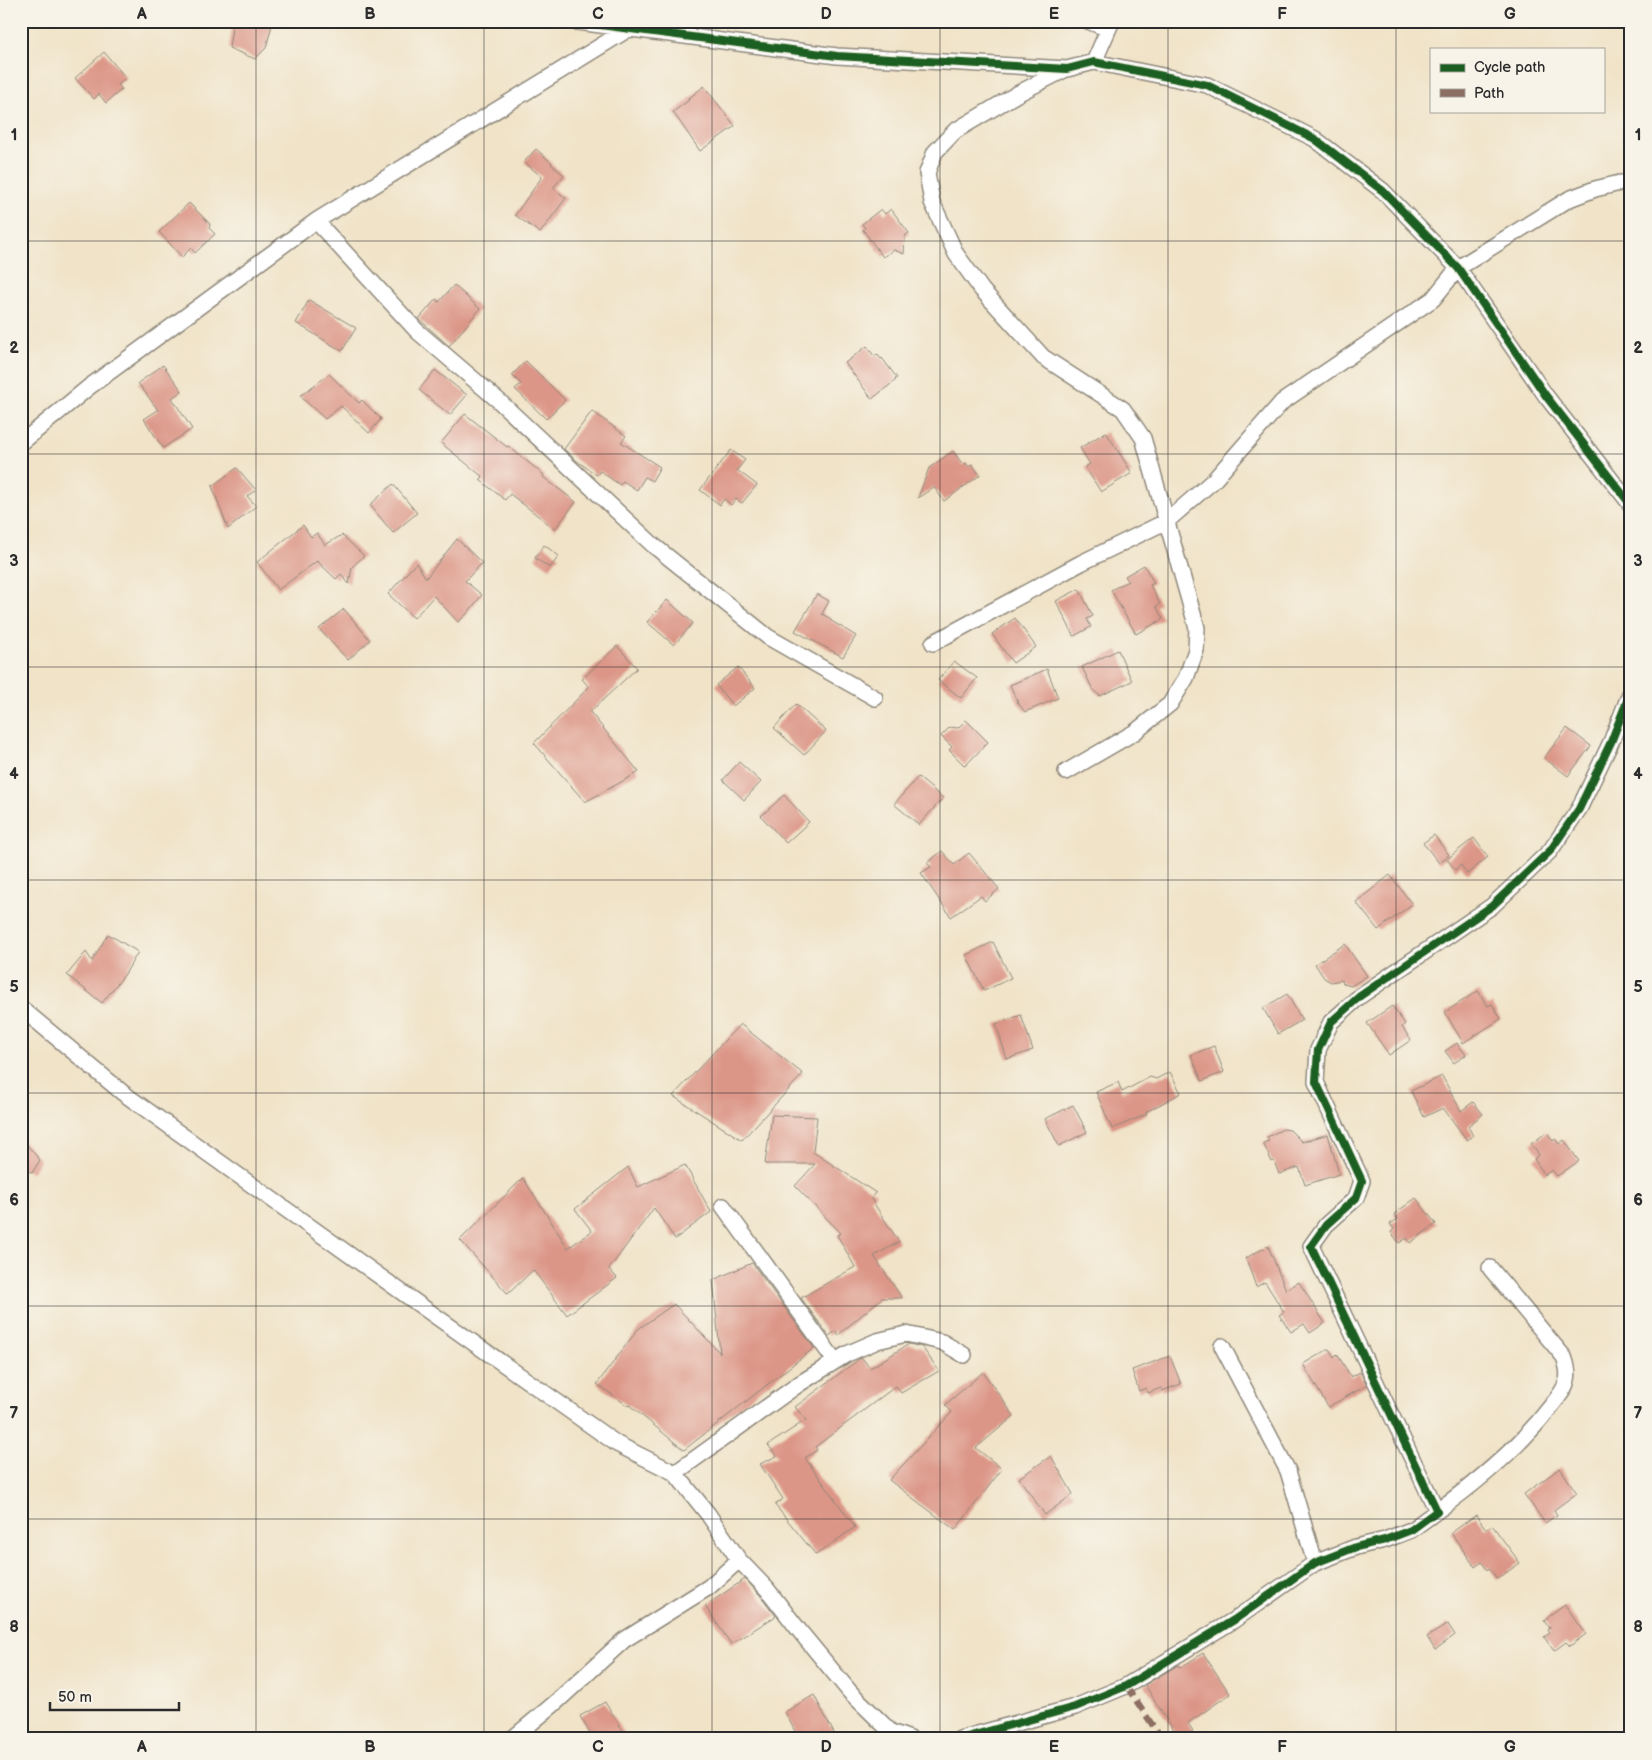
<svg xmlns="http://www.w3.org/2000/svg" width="1652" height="1760" font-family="'Balsamiq Sans',sans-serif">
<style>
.building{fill:#dc9687}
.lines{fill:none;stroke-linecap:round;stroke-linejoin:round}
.minor-casing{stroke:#8e877a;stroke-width:18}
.minor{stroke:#fff;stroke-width:15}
.quiet{stroke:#8d6e63;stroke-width:6;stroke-dasharray:12 6;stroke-linecap:butt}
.cycleway-casing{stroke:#f7f3e8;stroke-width:11}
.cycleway{stroke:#1b5e20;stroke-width:8}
.grid{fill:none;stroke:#2b2b2b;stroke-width:1;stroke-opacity:0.55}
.neatline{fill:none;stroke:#2b2b2b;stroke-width:2}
.grid-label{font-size:16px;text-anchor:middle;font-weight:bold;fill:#2b2b2b}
</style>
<rect width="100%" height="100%" fill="#f7f3e8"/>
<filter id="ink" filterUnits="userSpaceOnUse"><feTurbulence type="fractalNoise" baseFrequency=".02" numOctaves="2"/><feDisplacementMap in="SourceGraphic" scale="10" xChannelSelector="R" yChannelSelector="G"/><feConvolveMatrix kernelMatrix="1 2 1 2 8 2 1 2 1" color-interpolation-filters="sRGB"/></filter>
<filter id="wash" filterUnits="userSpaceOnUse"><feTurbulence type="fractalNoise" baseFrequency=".0096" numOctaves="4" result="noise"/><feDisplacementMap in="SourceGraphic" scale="20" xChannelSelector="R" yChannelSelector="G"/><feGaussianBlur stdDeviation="1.12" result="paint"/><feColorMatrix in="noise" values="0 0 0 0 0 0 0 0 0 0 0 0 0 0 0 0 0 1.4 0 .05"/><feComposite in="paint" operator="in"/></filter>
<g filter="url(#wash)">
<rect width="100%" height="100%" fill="#f0e3c8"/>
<g id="blocks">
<!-- building -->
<path class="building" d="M233,21H273L266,48L255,59L229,48Z
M104,52L126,78L118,85L122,89L106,103L99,94L94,99L75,78Z
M704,86L735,126L700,151L673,112L689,100L688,99Z
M536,149L552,163L551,164L564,175L553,188L566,198L540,233L515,215L542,177L524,162Z
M189,203L210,224L209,228L215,234L195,253L191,248L182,257L159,232Z
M881,209L885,214L891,209L909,233L905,236L904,254L894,250L883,257L863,230L865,228L862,224Z
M454,285L480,309L449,346L419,319L436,299L439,302Z
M309,300L356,328L342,351L296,323Z
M867,346L874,356L877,354L881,359L882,358L897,378L895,379L896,380L872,399L845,363Z
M526,361L565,400L546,419L515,389L521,384L512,375Z
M163,365L182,391L172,398L192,429L163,448L144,419L158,410L138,383Z
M435,370L467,395L450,415L419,390Z
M329,374L359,403L362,400L381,419L369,433L341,406L325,419L300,396Z
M592,411L626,436L621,442L660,467L652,481L645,477L637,490L623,481L620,485L600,471L597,475L577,461L564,449Z
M465,414L507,447L508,446L544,475L543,477L576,502L555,529L510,494L505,500L480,480L483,477L441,443Z
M1106,432L1132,473L1101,492L1085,467L1090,464L1080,448Z
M731,450L745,460L737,470L757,485L742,503L736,499L731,505L724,499L720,505L700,490Z
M953,451L963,465L966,463L969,467L972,464L980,475L944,501L934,487L918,498L929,468Z
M237,468L256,490L247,496L256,506L228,529L212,486Z
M393,484L417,513L393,533L370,505Z
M303,525L311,537L317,533L325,545L342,535L364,556L352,567L349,584L341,574L336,579L317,561L278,590L257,562Z
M457,539L482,563L465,581L482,595L466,615L458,622L434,596L414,618L388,594L416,563L426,578Z
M544,545L559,556L550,568L535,558Z
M1144,565L1154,583L1150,585L1160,604L1156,606L1163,619L1136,634L1111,590L1128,581L1125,576Z
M1079,589L1093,616L1087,619L1091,627L1074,636L1056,601Z
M817,594L829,601L822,614L831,619L830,620L856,636L843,657L795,631Z
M667,600L693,623L674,645L647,622Z
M344,609L370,640L348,660L319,629Z
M1015,618L1036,647L1013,663L992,634Z
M617,646L637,668L590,712L639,772L585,802L534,743L589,687L582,679Z
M1118,650L1132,681L1100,696L1093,690L1082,667Z
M954,661L977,678L961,698L938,680Z
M738,667L755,688L733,706L716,685Z
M1047,669L1058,698L1025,712L1018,703L1010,685Z
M796,704L826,731L804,755L774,728Z
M966,720L988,742L965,766L949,750L952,747L941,736L950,727L958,728Z
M1567,728L1591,746L1568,776L1544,758Z
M739,762L761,782L744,800L723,780Z
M918,777L943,798L919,825L894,804Z
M784,795L809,822L786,843L761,816Z
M1434,835L1449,855L1439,863L1423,843Z
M1474,838L1488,857L1467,874L1461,865L1455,870L1447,859Z
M942,851L954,865L969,853L999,889L985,901L981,896L951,917L921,873L931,867L927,863Z
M1390,875L1412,904L1378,930L1356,902Z
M108,934L138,952L125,974L102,1003L67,975L86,952L92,961Z
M993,942L1011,978L984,991L966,955Z
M1345,944L1367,976L1351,986L1344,984L1341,980L1331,982L1324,978L1315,964Z
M1478,991L1488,1006L1492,1004L1501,1019L1463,1043L1445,1012Z
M1287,994L1302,1020L1278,1034L1263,1008Z
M1392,1006L1405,1024L1402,1027L1411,1040L1389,1055L1367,1023Z
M1021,1015L1033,1050L1007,1059L996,1024Z
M740,1024L803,1074L742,1140L673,1096Z
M1457,1043L1466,1055L1454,1063L1445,1051Z
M1214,1046L1224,1072L1202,1081L1191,1055Z
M1170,1072L1181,1093L1146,1112L1147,1114L1112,1129L1096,1092L1118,1082L1122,1092L1150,1077L1156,1079Z
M1442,1076L1461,1111L1473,1102L1483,1114L1468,1126L1473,1136L1467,1140L1443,1108L1424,1117L1411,1091Z
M1073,1105L1087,1132L1059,1146L1045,1119Z
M772,1115L817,1117L813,1152L876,1193L871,1199L899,1242L874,1256L902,1298H882L838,1335L836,1331L829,1336L801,1298L855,1267L837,1235L841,1233L795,1186L815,1164H765Z
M1283,1129L1290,1130L1302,1142L1328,1134L1339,1174L1305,1185L1299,1167L1279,1174L1274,1161L1272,1162L1263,1143L1269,1141L1267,1137Z
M1547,1132L1553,1141L1555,1139L1559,1144L1564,1140L1579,1161L1557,1176L1552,1170L1545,1175L1534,1159L1539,1155L1531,1144Z
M21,1138L40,1160L32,1173L21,1166Z
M685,1165L711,1212L675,1239L654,1208L609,1269L617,1278L567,1315L533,1270L508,1294L460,1240L523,1178L568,1248L592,1231L575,1209L628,1167L638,1187Z
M1416,1198L1436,1224L1410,1243L1407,1238L1399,1243L1391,1232L1394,1229L1390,1224L1398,1219L1394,1214Z
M1268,1246L1286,1290L1299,1282L1325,1323L1310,1333L1304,1324L1291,1332L1279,1315L1284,1312L1265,1282L1256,1287L1246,1258Z
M752,1263L814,1348L684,1450L629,1405L628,1406L597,1384L638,1329L674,1304L720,1353L713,1280Z
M909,1344L922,1347L939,1371L901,1393L896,1386L815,1447L817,1450L805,1458L855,1527L816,1555L775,1505L783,1499L760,1464L777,1456L768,1445L806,1420L795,1407L859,1359L862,1358L870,1368Z
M1329,1349L1334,1357L1337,1354L1351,1377L1360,1372L1367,1385L1328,1407L1303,1364Z
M1170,1356L1181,1384L1162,1391L1161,1388L1148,1393L1146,1388L1139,1391L1132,1370Z
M983,1372L1014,1416L976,1448L1002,1469L955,1530L889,1480L952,1412L945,1405Z
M1051,1456L1073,1494L1045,1515L1019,1478Z
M1560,1468L1577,1493L1554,1510L1557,1515L1545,1523L1524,1494Z
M1476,1515L1486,1529L1492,1525L1520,1563L1497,1579L1489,1568L1487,1570L1482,1562L1475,1567L1451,1533Z
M745,1579L760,1595L776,1616L731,1644L705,1606Z
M1565,1605L1586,1634L1570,1646L1566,1642L1554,1651L1544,1637L1550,1633L1548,1630L1550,1628L1544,1620Z
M1448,1624L1455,1635L1435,1650L1427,1637Z
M1203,1653L1230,1694L1188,1723L1193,1731L1184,1737L1176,1734L1145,1685L1178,1665L1180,1668Z
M814,1695L837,1739H799L785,1712Z
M605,1702L628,1739H593L580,1716Z"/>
</g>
</g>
<g filter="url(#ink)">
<use href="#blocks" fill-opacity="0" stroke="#8e877a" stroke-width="1"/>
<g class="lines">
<!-- minor casing -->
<g class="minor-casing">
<path id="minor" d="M570,21L837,56L1067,69L1094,62L1207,85L1315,139L1383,191L1458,268L1546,396L1631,505
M1088,21L1108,29
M1094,62L1112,21
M1066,69L1017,94L955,131L935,152L927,173L932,202L956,254L982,290L1043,357L1123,409L1143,438L1197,628L1196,650L1186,678L1170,704L1135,732L1066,772
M316,221L417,331L499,401L653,545L768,637L875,698
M21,443L89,387L316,221L630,28
M933,643L1081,563L1167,521L1214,480L1282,402L1433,299L1458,268L1569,199L1595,189L1620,183L1631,184
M21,1008L123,1093L424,1308L617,1444L675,1473L708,1514L739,1560L767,1589L802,1634L850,1692L891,1732L910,1739
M723,1206L835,1361
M1222,1346L1288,1471L1315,1563
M675,1473L799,1384L847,1354L877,1341L906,1334L942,1342L964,1355
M1437,1511C1479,1481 1520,1447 1552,1405C1558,1397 1565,1390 1567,1380C1569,1372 1567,1365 1564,1357L1490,1268
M512,1739L554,1704L624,1640L709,1587L739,1560
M960,1739L1075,1707L1126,1686L1234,1620L1315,1563L1356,1547L1385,1540L1411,1530L1437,1511L1311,1246L1326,1225L1356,1198L1362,1181L1316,1082L1318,1050L1331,1022L1360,996L1492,906L1550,851L1579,809L1611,742L1631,691"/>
</g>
<!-- minor -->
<use href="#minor" class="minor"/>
<!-- quiet -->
<path class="quiet" d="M1126,1686L1162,1739"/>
<!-- cycleway casing -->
<g class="cycleway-casing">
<path id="cycleway" d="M570,21L837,56L1067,69L1094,62L1207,85L1315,139L1383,191L1458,268L1546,396L1631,505
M960,1739L1075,1707L1126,1686L1234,1620L1315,1563L1356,1547L1385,1540L1411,1530L1437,1511L1311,1246L1326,1225L1356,1198L1362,1181L1316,1082L1318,1050L1331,1022L1360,996L1492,906L1550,851L1579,809L1611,742L1631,691"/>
</g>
<!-- cycleway -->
<use href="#cycleway" class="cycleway"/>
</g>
</g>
<!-- grid -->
<path class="grid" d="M256,21V1739M484,21V1739M712,21V1739M940,21V1739M1168,21V1739M1396,21V1739M21,241H1631M21,454H1631M21,667H1631M21,880H1631M21,1093H1631M21,1306H1631M21,1519H1631"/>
<!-- margin -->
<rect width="1652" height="1760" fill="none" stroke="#f7f3e8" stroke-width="55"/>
<!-- legend -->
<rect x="1430" y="48" width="175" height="65" fill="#f7f3e8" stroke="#a5a39c"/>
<rect x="1440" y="64" width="25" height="8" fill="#1b5e20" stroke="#a5a39c"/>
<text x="1474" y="72" font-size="15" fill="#2b2b2b">Cycle path</text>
<rect x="1440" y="89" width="25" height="8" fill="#8d6e63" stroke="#a5a39c"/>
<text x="1474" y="98" font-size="15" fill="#2b2b2b">Path</text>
<!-- scale -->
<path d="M50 1702v8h129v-8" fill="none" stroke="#2b2b2b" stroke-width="2.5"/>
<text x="58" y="1702" font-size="15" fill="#2b2b2b" stroke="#f7f3e8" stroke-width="4" paint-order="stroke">50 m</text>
<rect x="28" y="28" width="1596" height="1704" class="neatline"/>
<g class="grid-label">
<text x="142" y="19">A</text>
<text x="370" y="19">B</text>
<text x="598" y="19">C</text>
<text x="826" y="19">D</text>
<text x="1054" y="19">E</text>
<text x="1282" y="19">F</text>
<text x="1510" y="19">G</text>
<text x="14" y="140">1</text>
<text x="1638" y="140">1</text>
<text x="14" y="353">2</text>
<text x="1638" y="353">2</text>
<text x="14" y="566">3</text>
<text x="1638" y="566">3</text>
<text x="14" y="779">4</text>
<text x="1638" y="779">4</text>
<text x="14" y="992">5</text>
<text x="1638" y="992">5</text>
<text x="14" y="1205">6</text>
<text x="1638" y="1205">6</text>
<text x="14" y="1418">7</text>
<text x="1638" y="1418">7</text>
<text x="14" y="1632">8</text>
<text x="1638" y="1632">8</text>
<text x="142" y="1752">A</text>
<text x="370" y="1752">B</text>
<text x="598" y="1752">C</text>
<text x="826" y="1752">D</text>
<text x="1054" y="1752">E</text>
<text x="1282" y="1752">F</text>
<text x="1510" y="1752">G</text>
</g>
</svg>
